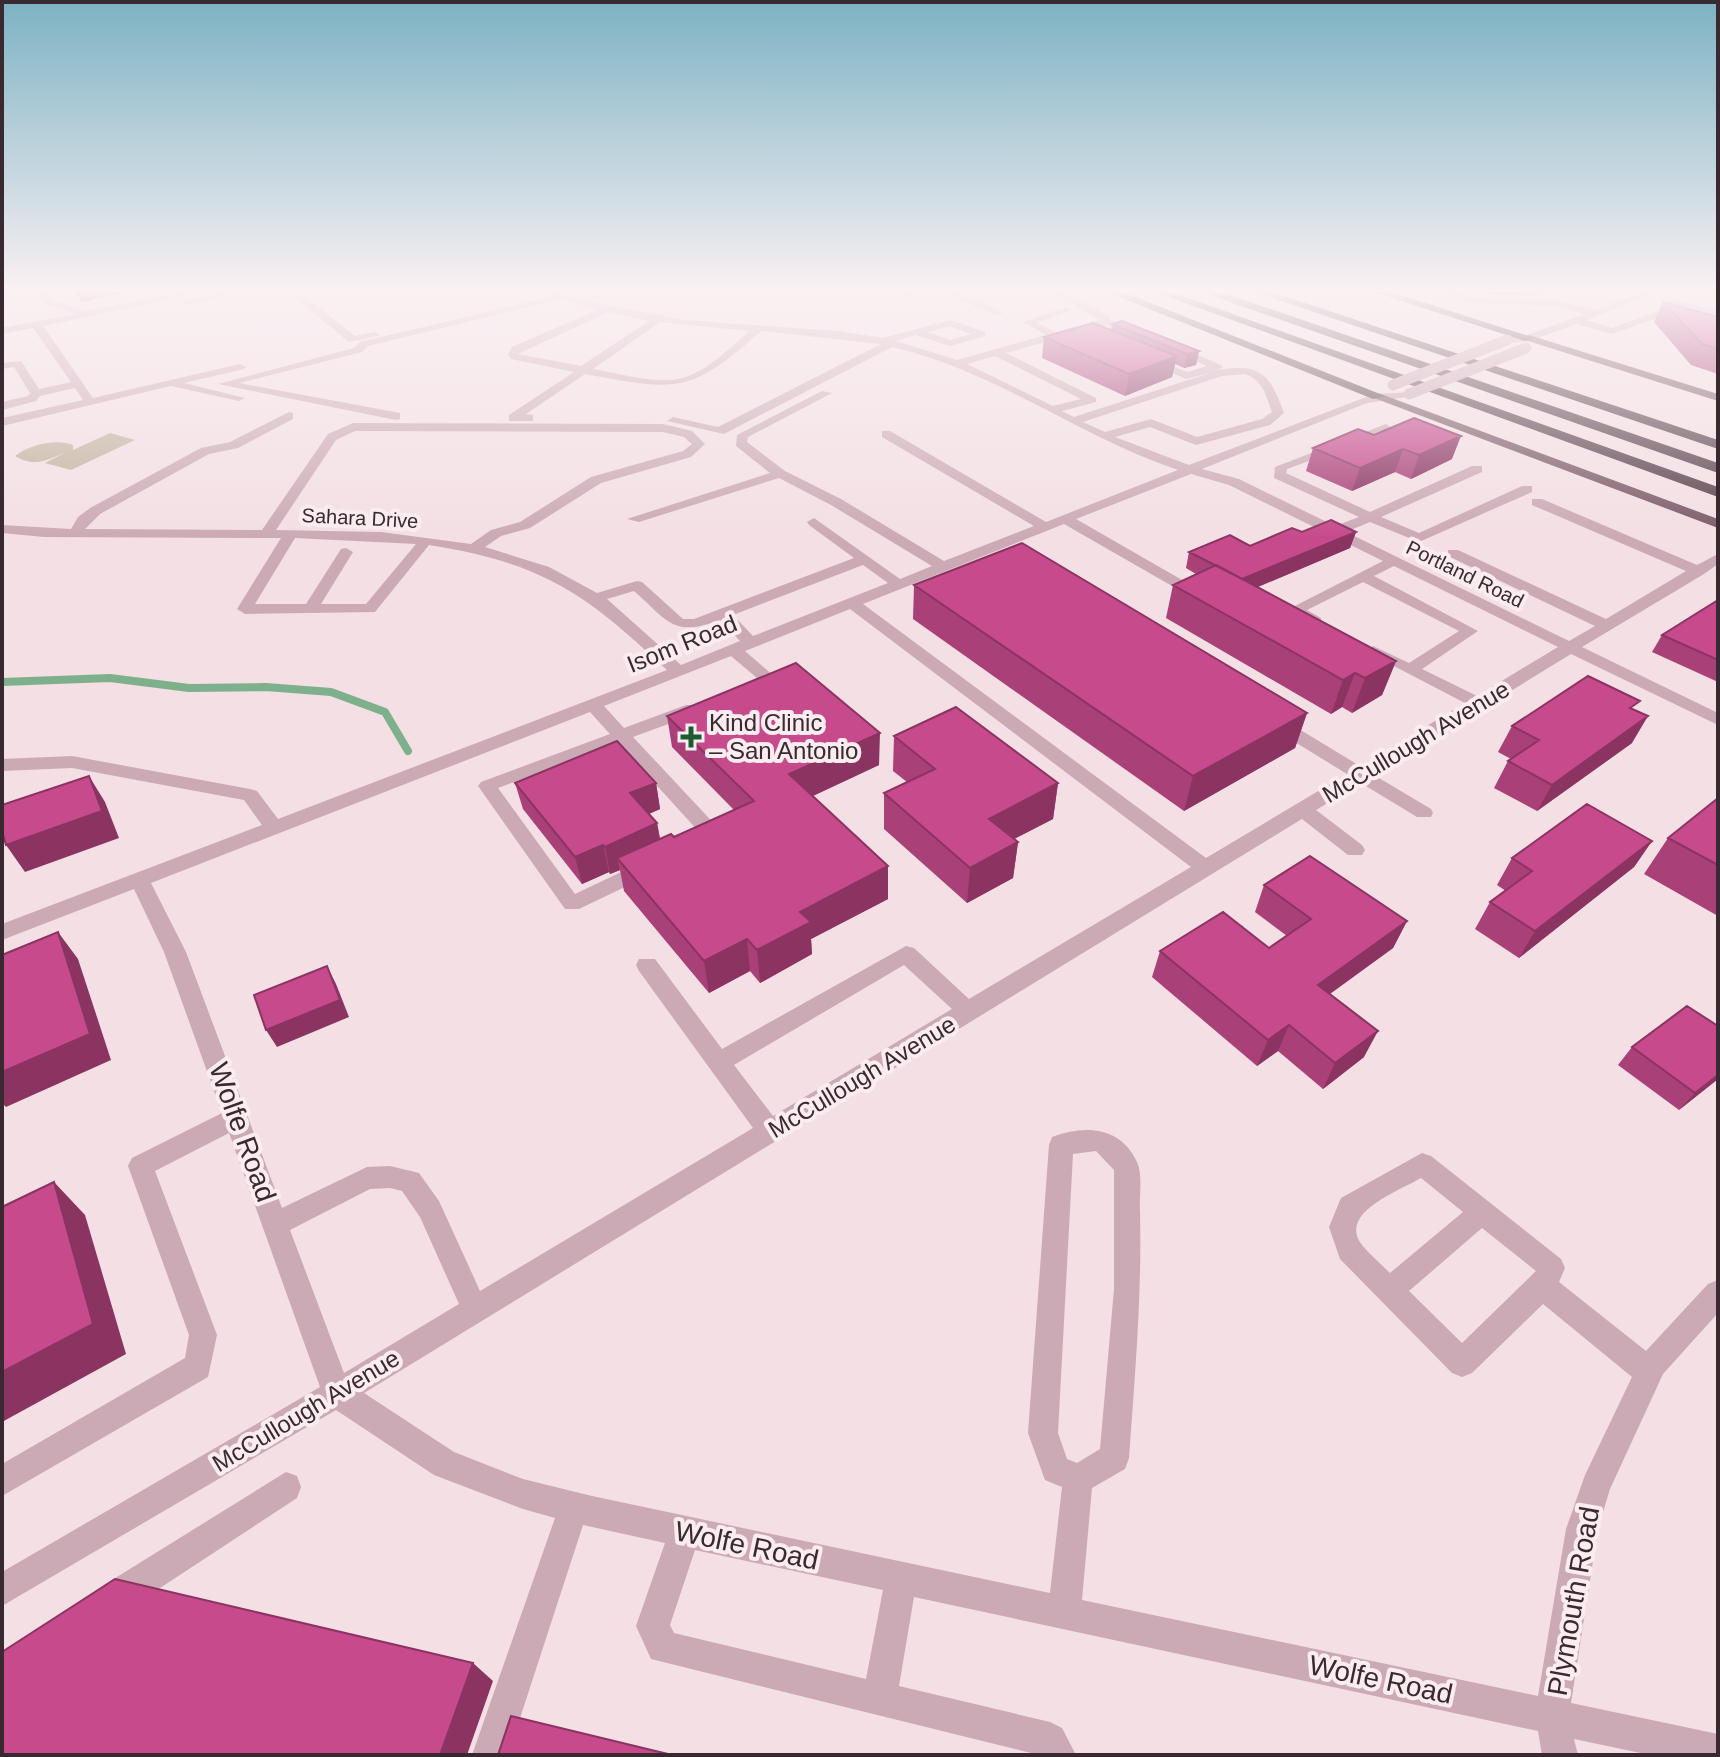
<svg xmlns="http://www.w3.org/2000/svg" width="1720" height="1757" font-family="Helvetica,sans-serif">
<style>
.green{fill:#c2b39f}
.lines{fill:none;stroke-linecap:round;stroke-linejoin:round}
.stream{stroke:#7eb08b;stroke-width:8}
.minor{fill:#cbaab5;fill-rule:evenodd}
.major{fill:#7b5b69;fill-rule:evenodd}
.highway{fill:#5a414d;fill-rule:evenodd}
.minor-bridge{stroke:#cbaab5;stroke-width:11}
.wall{fill:#aa4078}
.shaded-wall{fill:#8b3462}
.building{fill:#c64a8c;stroke:#8b3462;stroke-width:2}
.poi-dot{fill:#1f5b30;stroke:#faecef;stroke-width:3}
.labels{text-anchor:middle;stroke-width:8;stroke-linejoin:round;paint-order:stroke}
.far-street-label{font-size:20px;fill:#392a31;stroke:#faecef}
.street-label{font-size:24px;fill:#392a31;stroke:#faecef}
.poi-label{font-size:24px;fill:#392a31;stroke:#faecef;text-anchor:start}
.near-street-label{font-size:28px;fill:#392a31;stroke:#faecef}
</style>
<rect width="100%" height="100%" fill="#f3dfe4"/>
<!-- green -->
<path class="green" d="M110,433L135,440L71,470L45,463L66,452C47,460 34,468 15,456C28,445 57,438 73,445V450Z"/>
<g class="lines">
<!-- stream -->
<path class="stream" d="M2,682L110,678L189,688L266,687L331,692L385,712L408,751"/>
<!-- minor -->
<path class="minor" d="M36,292H46L51,299L85,311L185,292H203L43,326L93,398L240,364L246,367L244,369L184,383L245,398L239,401L171,386L2,426V418L83,400L75,388L40,396L36,401L2,410V402L28,396L30,393L14,367L2,369V363L21,361L39,389L71,382L33,328L2,334V328L74,314L44,303Z
M224,292H242L186,305L181,302Z
M288,292H299L355,336L375,332L380,335L349,342Z
M549,292H561L577,298L618,292L588,301L685,320L837,331L883,338L951,320L985,332V336L950,346L916,335L896,341L957,360L1046,335L1023,322L1067,307L1072,310L1037,323L1056,332L1100,320L1051,292H1063L1110,316V320L1141,332L1136,335L1105,325L1006,353L1096,398V402L1062,411L1074,417L1213,372L1186,379L1145,361L1154,359L1187,372L1207,366L1169,349L1168,347L1173,344L1221,365L1223,367L1218,370C1262,363 1270,375 1284,413L1270,425L1196,445L1150,427L1115,437L1189,465L1374,394L1413,392V396L1367,403L1202,469L1239,479L1335,526L1359,517L1274,478L1275,467L1386,424L1392,428L1390,431L1287,469L1286,473L1370,512L1472,466H1482V472L1381,517L1419,533L1522,486H1532V492L1419,542L1370,522L1346,532L1569,641L1595,626L1448,556V550H1458L1606,619L1686,571L1532,505V499H1542L1697,565L1718,554V564L1704,574L1582,647L1718,713V725L1571,654L1374,775L1431,809L1433,813L1431,817H1417L1361,783L1316,810L1362,845L1365,850L1362,855H1348L1302,819L364,1393L454,1452L523,1479L592,1496L1050,1593L1062,1487L1045,1480L1028,1433L1049,1145L1052,1137C1085,1125 1120,1126 1137,1162C1143,1175 1139,1197 1140,1211C1142,1294 1135,1375 1129,1458L1125,1469L1092,1488L1082,1600L1538,1696L1566,1529L1585,1475L1632,1377L1543,1304L1472,1373L1462,1377L1452,1373L1340,1259L1329,1227L1341,1198L1422,1153L1431,1156L1561,1259L1565,1268L1559,1282L1646,1351L1708,1284L1718,1280V1313L1663,1374L1610,1489L1598,1529L1571,1703L1718,1734V1755H1650L1574,1739L1578,1755H1542L1538,1731L914,1597L899,1686L1050,1722L1062,1728L1076,1755H1039L651,1659L636,1626L665,1543L583,1525L508,1755H472L555,1518L523,1509L434,1475L336,1410L2,1606V1572L320,1387L229,1133L155,1171L217,1335L208,1377L2,1496V1464L185,1358L189,1335L128,1166L132,1158L222,1113L164,952L134,889L2,940V924L262,825L244,800L72,768L2,771V759L72,756L250,789L257,791L278,819L667,670C585,593 543,563 429,545L375,612L245,614L237,609L281,538L44,537L2,533V525L71,529L78,517L90,508L201,448L230,442L289,412L293,413V419L238,448L209,454L100,514L85,529L262,530L328,434L353,423L663,424L692,431L705,444L691,457L601,483L530,528L501,536L485,547L549,567L597,593L637,581L642,582L683,619H694L854,558L809,525L807,522L814,518L900,579L932,566L831,505L779,478L639,522L627,519L770,473L736,446L737,435L822,391L832,393L748,437L747,442L785,471L841,499L944,561L1034,526L882,437V431H890L1046,522L1178,470C1079,437 994,370 892,347L724,434L667,421L673,417L718,427L881,344L761,331C689,395 678,391 585,374L526,414L533,415V421H509V415L574,372L511,359L508,354L512,347L597,310L562,299L368,346L362,352L239,383L400,413V419L396,420L218,384L354,348L360,342L554,296ZM608,312L649,321L581,366L518,354ZM660,322L750,331C730,347 707,372 682,378C655,385 619,373 593,369ZM950,326L971,334L950,340L928,332ZM995,356L1081,399L1053,406L967,364ZM1245,374C1263,380 1266,396 1272,412L1262,419L1197,437L1151,419L1105,432L1083,422L1222,376ZM355,431L663,432L684,437L692,444L683,451L591,477L520,522L491,530L471,544L381,532L276,530L336,440ZM1191,474L1229,485L1383,561L1287,610L1311,624H1321V618L1307,610L1363,582L1459,631L1409,663L1373,646L1365,651L1465,703L1360,766L1284,720H1272L1269,724L1272,728L1347,774L1206,858L863,604L1064,524L1186,594H1196V588L1076,519ZM295,538L416,544L366,604H321L353,552L346,548L341,549L306,604H255ZM863,565L888,583L753,636L733,615ZM1394,566L1558,647L1477,696L1422,669L1478,631L1374,576ZM634,591C668,621 673,638 720,620L740,641L681,665L607,599ZM850,609L1191,867L969,999L914,948L906,946L722,1049L655,959H639L636,965L639,971L753,1128L480,1291L439,1201L419,1173L390,1166L367,1167L282,1208L186,952L151,883L590,712L610,734L481,782L478,786L565,909H579L654,873L657,868L654,863H640L575,894L498,788L618,743L701,834L695,840L698,845C707,847 718,845 724,836L721,831L633,737L698,713L701,709L698,705H686L624,728L604,706L731,656L757,678L740,687L742,691L748,692L774,684L776,680L774,676L745,651ZM904,965L952,1009L773,1116L734,1065ZM1096,1151L1114,1170V1289L1100,1449L1077,1463L1067,1459L1058,1433L1073,1154ZM1421,1178L1463,1212L1390,1273C1381,1264 1370,1255 1362,1245C1337,1213 1399,1191 1421,1178ZM390,1188L402,1191L420,1217L459,1304L344,1373L290,1230L370,1189ZM1482,1228L1536,1271L1462,1343L1409,1291ZM695,1550L883,1590L866,1679L674,1633L670,1625Z
M897,292H910L918,296L913,299Z
M952,292H962L1004,313L995,315L954,297Z
M1441,292H1455L1474,297L1556,300L1595,310L1644,292H1657L1587,320L1612,328L1674,305L1668,302L1673,299L1718,311V317L1685,308L1612,334L1577,324L1529,341L1507,343L1502,340L1503,338L1527,335L1585,314L1556,306L1473,303Z
M1711,292H1718V296L1702,300V296Z
M286,1472L297,1476L301,1487L297,1498L128,1609L116,1613L104,1609L100,1597L104,1585Z"/>
<!-- major -->
<path class="major" d="M1529,335L1718,394V401L1525,340L1524,338Z
M1378,393L1718,519V528L1374,398L1372,396Z"/>
<!-- highway -->
<path class="highway" d="M1107,292H1123L1385,396L1373,399Z
M1155,292H1171L1718,487V497Z
M1209,292H1221L1718,463V473L1210,295Z
M1255,292H1272L1718,440V449Z
M1374,292H1391L1535,338L1525,341Z"/>
<!-- minor-bridge -->
<path class="minor-bridge" d="M1393,385L1507,340
M1409,394L1526,348"/>
</g>
<!-- wall -->
<path class="wall" d="M1476,292H1544L1533,296L1486,294Z
M1663,302L1718,317V374L1691,365L1654,322Z
M1112,324L1199,351L1196,365L1184,368L1175,364L1172,377L1125,396L1042,358L1044,337L1111,330Z
M1374,435L1452,459L1411,479L1395,472L1352,491L1306,471L1313,448Z
M1302,532H1356L1350,548L1258,587L1396,661L1382,695L1352,713L1342,707L1331,714L1166,618L1173,585L1196,574L1186,568L1189,552L1250,546Z
M914,585L1307,713L1295,748L1184,811L913,619Z
M1718,600V682L1652,652L1662,635Z
M1635,710L1632,743L1537,811L1494,788L1508,761L1511,759L1498,752L1512,726Z
M667,716L879,765L813,796L888,899L811,939L812,954L760,983L750,971L709,993L624,891L620,870L610,874L609,872L582,884L523,809L515,783H656L660,809L649,814L657,823L660,839L674,837L734,810L672,747Z
M894,736L1058,783L1053,819L1014,839L1018,842L1013,878L967,903L884,829V793L907,782L893,771Z
M1718,798V916L1644,874L1668,838Z
M1652,841L1634,867L1519,958L1475,929L1490,902L1506,891L1497,885L1512,858Z
M1264,885L1407,921L1393,948L1330,994L1364,1057L1323,1089L1278,1051L1257,1066L1152,977L1160,951L1269,948L1287,936L1255,912Z
M1632,1047L1718,1079L1679,1110L1618,1065Z"/>
<!-- shaded-wall -->
<path class="shaded-wall" d="M76,292H131L81,302Z
M1535,292H1544L1533,296Z
M1199,351L1196,365L1184,368L1187,354Z
M1177,356L1172,377L1125,396L1129,374Z
M1461,436L1452,459L1411,479L1419,455Z
M1403,449L1395,472L1352,491L1360,468Z
M1356,532L1350,548L1236,596L1240,580Z
M1396,661L1382,695L1352,713L1365,678Z
M1355,673L1342,707L1331,714L1343,680Z
M1307,713L1295,748L1184,811L1193,776Z
M1648,716L1632,743L1537,811L1552,785Z
M880,733L879,765L791,806L789,774Z
M89,776L105,802L119,838L25,872L6,845Z
M656,783L660,809L635,820L630,793Z
M1058,783L1053,819L985,854L989,819Z
M657,823L662,850L617,858L620,870L610,874L605,847Z
M1652,841L1634,867L1519,958L1535,931Z
M1018,842L1013,878L967,903L970,868Z
M603,845L609,872L582,884L575,857Z
M888,866V899L811,939L812,954L760,983L757,950L800,912Z
M1407,921L1393,948L1306,1011L1318,985Z
M58,932L78,959L111,1060L6,1107L2,1103V1072Z
M747,939L750,971L709,993L704,961Z
M327,966L336,984L349,1017L277,1047L266,1030Z
M1289,1025L1278,1051L1257,1066L1268,1040Z
M1378,1031L1364,1057L1323,1089L1335,1063Z
M1718,1075V1079L1679,1110L1695,1093Z
M54,1182L85,1215L126,1354L2,1422V1372Z
M473,1663L493,1681L467,1755H440Z"/>
<!-- building -->
<path class="building" d="M1663,302L1718,317V349L1702,344Z
M1122,321L1199,351L1187,354L1112,324Z
M1093,323L1177,356L1129,374L1044,337Z
M1414,418L1461,436L1419,455L1403,449L1360,468L1313,448L1358,429L1374,435Z
M1331,520L1356,532L1242,579L1189,552L1230,535L1250,546L1292,528L1302,532Z
M1022,543L1307,713L1193,776L914,585Z
M1216,565L1396,661L1365,678L1355,673L1343,680L1173,585Z
M1718,600V660L1662,635Z
M796,663L880,733L789,774L888,866L800,912L811,922L757,950L747,939L704,961L617,858L671,834L674,837L754,801L667,716Z
M1588,676L1640,701L1630,708L1648,716L1552,785L1508,761L1539,740L1512,726Z
M956,707L1058,783L989,819L1018,842L970,868L884,793L935,769L894,736Z
M617,741L656,783L630,793L657,823L605,847L603,845L575,857L515,783Z
M89,776L102,811L6,845L2,831V805Z
M1718,798V865L1668,838Z
M1587,804L1652,841L1535,931L1490,902L1532,871L1512,858Z
M1310,856L1407,921L1318,985L1378,1031L1335,1063L1289,1025L1268,1040L1160,951L1223,912L1269,948L1311,919L1264,885Z
M58,932L90,1034L2,1072V955Z
M327,966L340,1000L266,1030L254,995Z
M1687,1006L1718,1026V1075L1695,1093L1632,1047Z
M54,1182L93,1324L2,1372V1207Z
M115,1579L473,1663L440,1755H2V1652Z
M511,1716L672,1755H498Z"/>
<!-- sky -->
<linearGradient id="sky" x2="0" y2="1"><stop stop-color="#7db2c3"/><stop offset="0.54" stop-color="#faf1f3"/><stop offset="1" stop-color="#faf1f3" stop-opacity="0"/></linearGradient>
<rect width="1720" height="538" fill="url(#sky)"/>
<!-- markers -->
<path class="poi-dot" d="M687 725h8v8h8v8h-8v8h-8v-8h-8v-8h8z"/>
<g class="labels">
<!-- far-street labels -->
<g class="far-street-label">
<text transform="translate(360 518) rotate(3)" y="7">Sahara Drive</text>
<text transform="translate(1465 574) rotate(26)" y="7">Portland Road</text>
</g>
<!-- street labels -->
<g class="street-label">
<text transform="translate(682 644) rotate(-22)" y="8">Isom Road</text>
<text transform="translate(1416 742) rotate(-31)" y="8">McCullough Avenue</text>
<text transform="translate(862 1077) rotate(-31)" y="8">McCullough Avenue</text>
<text transform="translate(306 1411) rotate(-31)" y="8">McCullough Avenue</text>
</g>
<!-- poi labels -->
<g class="poi-label">
<text x="709" y="731">Kind Clinic<tspan x="709" dy="28">– San Antonio</tspan></text>
</g>
<!-- near-street labels -->
<g class="near-street-label">
<text transform="translate(243 1132) rotate(70)" y="10">Wolfe Road</text>
<text transform="translate(747 1545) rotate(12)" y="10">Wolfe Road</text>
<text transform="translate(1573 1601) rotate(-80)" y="10">Plymouth Road</text>
<text transform="translate(1381 1679) rotate(12)" y="10">Wolfe Road</text>
</g>
</g>
<!-- border -->
<rect width="1720" height="1757" fill="none" stroke="#392a31" stroke-width="8"/>
</svg>
